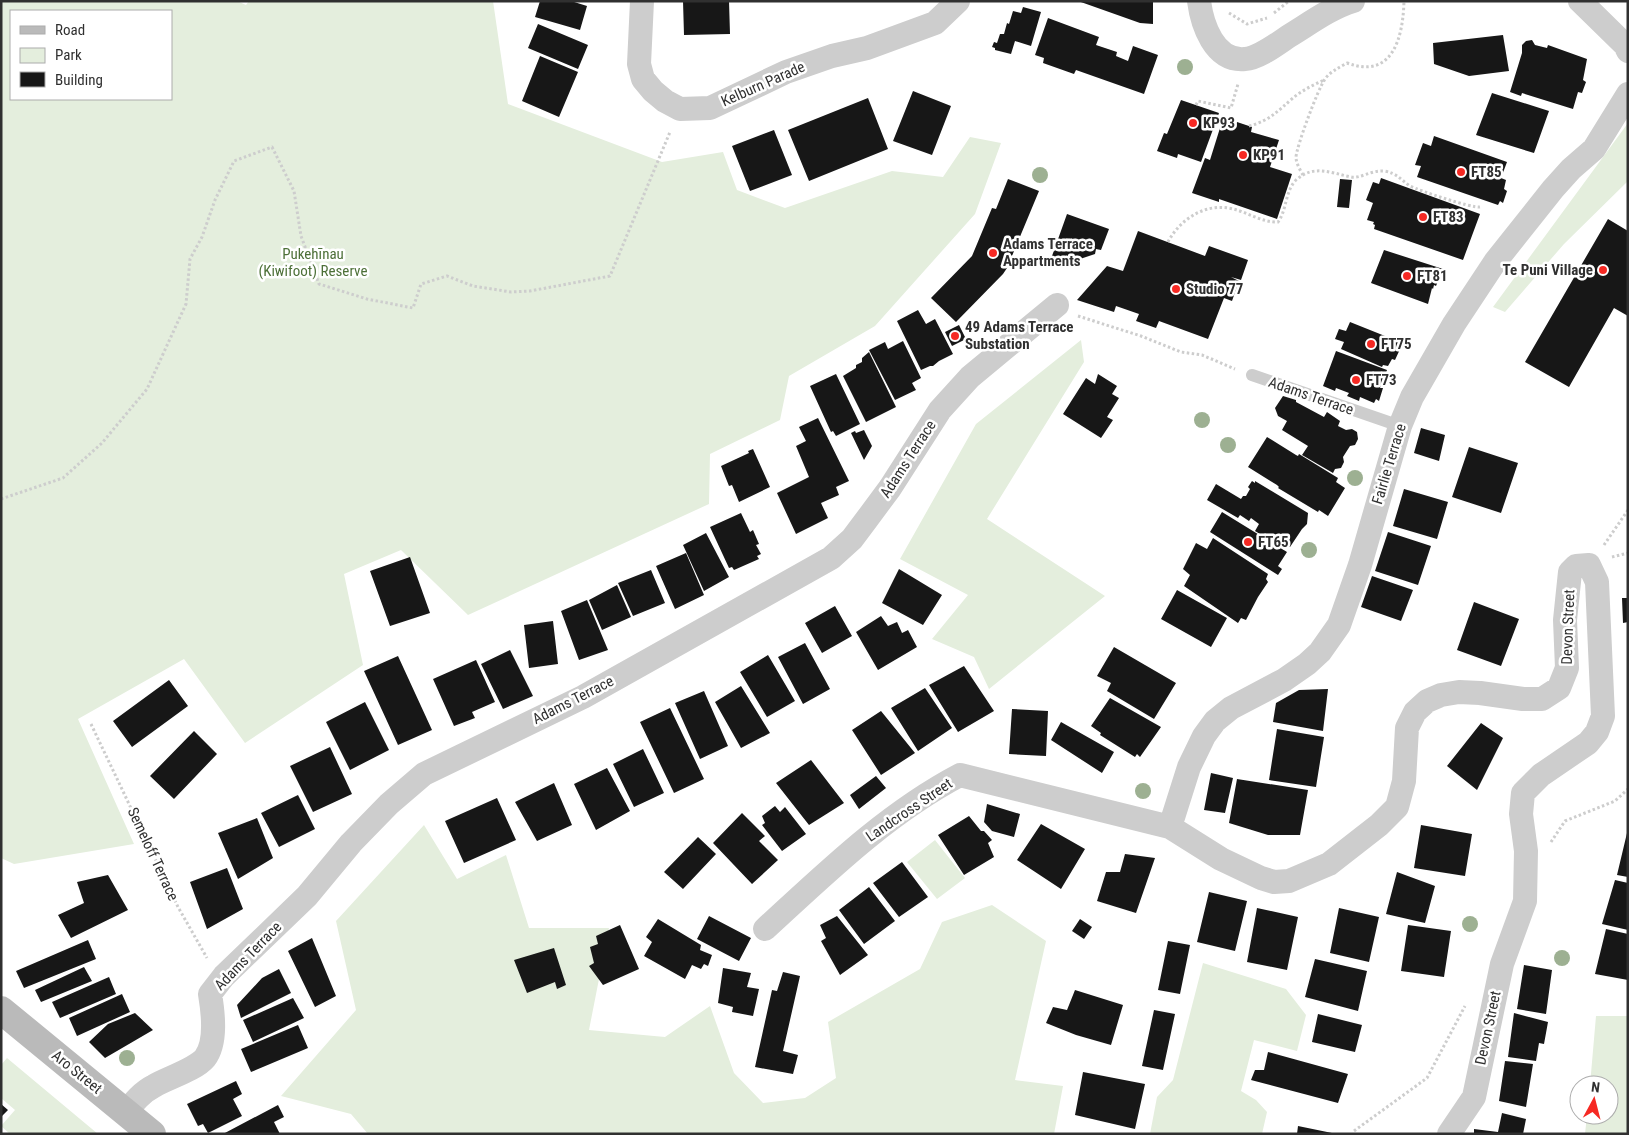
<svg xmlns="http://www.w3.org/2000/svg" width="1629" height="1135" font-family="'Roboto Condensed',sans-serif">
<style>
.green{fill:#e4eedd;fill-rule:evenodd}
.building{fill:#171717}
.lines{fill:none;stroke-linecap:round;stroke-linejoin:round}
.path{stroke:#cdcdcd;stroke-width:3;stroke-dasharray:2.5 2.5;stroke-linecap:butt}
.service{stroke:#cdcdcd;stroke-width:12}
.minor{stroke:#cdcdcd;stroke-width:24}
.secondary{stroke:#bababa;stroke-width:28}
.tree{fill:#9db092}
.poi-dot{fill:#f62923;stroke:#fff;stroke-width:2}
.labels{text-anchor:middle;stroke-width:5;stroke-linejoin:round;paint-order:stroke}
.street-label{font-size:15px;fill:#303030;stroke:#fff}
.poi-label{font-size:15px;font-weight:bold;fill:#303030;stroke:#fff;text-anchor:start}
.park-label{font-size:15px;fill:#4d7038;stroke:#fff}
</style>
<rect width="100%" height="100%" fill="#fff"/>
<!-- green -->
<path class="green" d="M1,1H237L246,5L249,1H493L508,104L662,162L723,152L737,190L785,208L892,171L943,177L970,137L1001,143L975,214L875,326L789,376L780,420L710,454L709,504L468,615L401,550L344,574L363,665L245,743L184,659L78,719L134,844L14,864L1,858ZM11,11H171V99H11Z
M1628,123L1627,182L1564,244L1505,312L1493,307Z
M1081,340L1084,362L987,519L1105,596L989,689L974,657L932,639L968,595L900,559L976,424Z
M424,825L457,879L506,855L529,928H609L589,1030L665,1037L710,1006L734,1073L763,1103L805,1098L836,1078L828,1022L920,969L942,922L992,905L1046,941L1015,1080L1063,1086L1054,1134H368L351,1114L281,1096L356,1010L336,921Z
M935,840L965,878L937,899L907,862Z
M1203,963L1286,989L1306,1015L1297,1051L1254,1040L1241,1091L1256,1100L1267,1112L1262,1134H1150L1157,1097L1173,1080Z
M1596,1016H1628V1134H1585L1587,1115H1609V1085H1590Z
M7,1058L98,1134H10L1,1126L15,1110L1,1098V1065Z"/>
<!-- building -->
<path class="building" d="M540,1H571L587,6L580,30L535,17Z
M683,1H729L730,34L684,35Z
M1078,1H1153V24L1140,23Z
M1023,7L1041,12L1031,46L1015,41L1011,54L995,50V48L992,47L994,42L997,43L1000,34H1004L1007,23L1009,24L1013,11L1021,13Z
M1048,18L1099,37L1096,45L1117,52L1116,56L1128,61L1133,46L1158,55L1144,94L1076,70L1074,74L1043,63L1044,58L1035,55Z
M538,24L588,45L578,69L528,48Z
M1503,35L1509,71L1469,76L1434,64L1433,43Z
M1532,40L1535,45L1547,48L1548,45L1587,59L1583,80L1586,82L1582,93L1578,92L1573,109L1522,93L1521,96L1510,92L1522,53V45L1526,41Z
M540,56L578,72L559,117L522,101Z
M913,91L951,106L932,155L893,141Z
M1492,93L1549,111L1534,153L1476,135Z
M868,98L888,149L809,181L788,130Z
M1181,100L1219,113L1201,162L1178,154L1177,158L1157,151L1164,133L1167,134Z
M1237,122L1252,127L1251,132L1279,140L1270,167L1292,174L1277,219L1219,199V202L1192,193L1205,158L1210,160L1220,128L1223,129L1225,125L1236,128Z
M774,130L792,175L750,191L732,146Z
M1434,136L1507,162L1501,178L1506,180L1504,189L1507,191L1503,203L1500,201L1498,205L1417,177L1421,166L1415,165L1423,143L1431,146Z
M1381,178L1480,214L1463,260L1374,229L1375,225L1373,224L1374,222L1367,220L1373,203L1366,200L1373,182L1379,184Z
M1008,179L1039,191L1007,268L1003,274L956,322L931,298L972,256L992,208L996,209Z
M1340,179L1352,180L1349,208L1337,207Z
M1067,214L1109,229L1101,250L1096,249L1095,254L1077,260L1075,264L1052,256Z
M1608,219L1628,231V316L1614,308L1569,387L1525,362Z
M1138,231L1205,256L1209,246L1248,260L1241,280L1231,277L1239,281L1232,301L1224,298L1208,339L1159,321L1156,328L1136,321L1139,314L1116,306L1114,312L1077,300L1107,266L1123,271Z
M1384,250L1443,269L1436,286L1434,285L1433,289L1432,288L1428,304L1371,283Z
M918,310L926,324L935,319L953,354L939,361L933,366H930L921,370L897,321Z
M1350,322L1400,342L1398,346L1401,347L1395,360L1392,359L1388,366L1383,365L1382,367L1341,349L1344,342L1335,339L1339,329L1346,331Z
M959,325L966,339L952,346L945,332Z
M903,341L921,378L912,383L916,390L895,400L869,350L885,342L888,349Z
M1336,351L1387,370L1386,373L1389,375L1384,387L1381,385L1380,388H1383L1379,401L1376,399L1374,403L1360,397L1359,401L1347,396L1349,393L1336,388L1335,391L1323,386Z
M869,352L896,407L866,422L843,376L856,368V365L862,362V358Z
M836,374L860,424L836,436L833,431L831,432L810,386Z
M1098,374L1117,386L1112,394L1119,398L1107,417L1113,420L1101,438L1063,414L1086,378L1095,384Z
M1283,396L1296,400V402L1324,417L1327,412L1340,421L1338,426L1346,430L1352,429L1357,432L1358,439L1355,445L1350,446L1343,457L1344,462L1341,468L1335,469L1333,473L1302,455L1308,446L1282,430L1287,421L1278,416L1275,408Z
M818,418L849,481L836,487L839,495L821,503L828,518L796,534L777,493L809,477L796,446L806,441L799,427Z
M1421,428L1445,435L1439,461L1414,453Z
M864,430L872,446L864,460L851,433L855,431L856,433Z
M1267,437L1296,455L1298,456L1299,454L1338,478L1336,482L1345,488L1328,516L1319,510L1318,512L1278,488L1279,487L1277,485L1248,467Z
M1469,447L1518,463L1501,513L1452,497Z
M753,449L770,487L739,502L732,485L729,486L721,466L749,453L748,451Z
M1252,481L1255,483V481L1308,513L1307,524L1302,529L1290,547L1287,546L1285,549L1255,531L1259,524L1251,518L1249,521L1240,515L1238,518L1207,500L1216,484L1241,499L1243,496H1246L1250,489L1248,487Z
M1404,489L1448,502L1437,539L1393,526Z
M1222,512L1287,552L1278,566L1282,569L1278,575L1210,532Z
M741,513L750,532L753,530L759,544L756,545L761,554L757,556L759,559L734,570L732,567L729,568L710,527Z
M1388,532L1431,546L1418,585L1375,571Z
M706,533L729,577L704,591L683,545Z
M1213,538L1268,574L1266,579L1268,582L1258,597L1246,620L1241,618L1238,623L1184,586L1190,575L1183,569L1196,543L1207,549Z
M686,553L704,595L675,609L656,566Z
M410,557L430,613L390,626L370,571Z
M899,569L942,595L923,625L882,603Z
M651,570L665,603L633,616L618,583Z
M1372,576L1413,590L1401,621L1361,607Z
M617,585L631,617L602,630L589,600Z
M1177,590L1227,618L1211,647L1161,619Z
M1622,598H1628V622L1623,623Z
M587,600L608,650L579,660L561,611Z
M1474,602L1519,619L1501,666L1457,650Z
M835,606L852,636L822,653L805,623Z
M881,616L888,626L897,622L902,633L908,630L917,647L878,670L856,632Z
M553,621L558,664L529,668L524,625Z
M805,643L830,689L803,704L778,657Z
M1114,647L1176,683L1154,719L1107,691L1111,683L1097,676Z
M510,650L533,696L503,709L481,664Z
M768,655L795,701L767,717L740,672Z
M398,656L432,730L398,745L364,671Z
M476,660L495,702L472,712L475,718L454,726L433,679Z
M964,666L994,711L958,732L929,685Z
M169,680L188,706L132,747L113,721Z
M741,686L770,733L741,748L715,702Z
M925,688L952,728L918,751L891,708Z
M1328,689L1323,731L1273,722L1276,703L1299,690Z
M704,691L728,746L700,759L675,703Z
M1110,698L1161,727L1140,757L1137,754L1135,757L1100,735L1101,733L1091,726Z
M365,702L389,750L350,770L326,722Z
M670,708L704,779L674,793L640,722Z
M1012,709L1048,711L1046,756L1009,754Z
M881,711L915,753L881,775L852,730Z
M1061,722L1114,752L1102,773L1051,740Z
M1481,723L1503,738L1477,790L1447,766Z
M1277,729L1324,737L1316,787L1269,780Z
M194,731L217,754L174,799L150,776Z
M330,747L352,794L313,812L290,766Z
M643,749L664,793L634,807L613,764Z
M811,760L844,803L809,825L776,783Z
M607,768L630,811L596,830L574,784Z
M1211,773L1233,778L1225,813L1204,810Z
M876,776L886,788L859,809L850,795Z
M1237,779L1308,790L1300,835H1268L1229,823Z
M554,783L572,825L537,841L515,802Z
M298,795L315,829L279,847L261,813Z
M497,798L516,840L464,863L445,821Z
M987,804L1020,814L1014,837L992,831L984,822Z
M775,806L780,812L785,807L806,834L782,851L762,825L765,823L762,816Z
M742,813L765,836L759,841L778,860L752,884L713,843Z
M969,816L981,831H984L992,840L988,843L994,857L964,875L938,835Z
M257,818L273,858L238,879L218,833Z
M1041,824L1085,849L1061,889L1017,860Z
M1421,825L1472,834L1465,876L1414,868Z
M1627,833H1628V877L1617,875Z
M698,837L716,854L683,889L664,872Z
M1125,854L1155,858L1136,913L1097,901L1106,872H1120Z
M902,862L928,897L899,917L873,883Z
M227,868L243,909L207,929L190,882Z
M1397,872L1435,886L1425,923L1386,914Z
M108,875L128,910L71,938L58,915L84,903L77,882Z
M1615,880L1628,883V930L1602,924Z
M869,887L895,921L864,944L839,910Z
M1209,892L1247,901L1235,951L1197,942Z
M1257,908L1298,917L1287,970L1247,962Z
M1339,908L1379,917L1369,962L1330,953Z
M709,916L751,938L739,961L697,939Z
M837,916L868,955L840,975L821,941L826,938L820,925Z
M658,919L701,945L700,950L712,955L708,966L704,964L701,969L692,965L685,979L644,956L652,942L646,937Z
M1080,919L1092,927L1084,939L1072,931Z
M620,925L639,969L603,985L589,966L594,963L590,947L598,944L596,936Z
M1408,925L1451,931L1444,977L1401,971Z
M1606,929L1628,934V980L1595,974Z
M312,938L336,996L315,1007L288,951Z
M88,940L96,959L24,988L16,971Z
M1168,941L1190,945L1180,994L1158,990Z
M554,948L566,985L557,989L555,982L527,993L514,960Z
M1315,959L1367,971L1358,1011L1305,997Z
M1524,965L1552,970L1546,1014L1517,1009Z
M84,967L92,981L41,1002L35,990Z
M723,968L751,973L747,987L759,989L753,1016L732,1012L733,1007L718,1003Z
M279,969L291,993L241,1018L237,1005L262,978Z
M783,972L800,976L783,1051L798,1055L793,1074L755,1067L772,990L777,991Z
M109,977L116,994L60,1018L52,1002Z
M1075,990L1123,1005L1111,1045L1076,1035L1046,1023L1053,1007L1067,1010Z
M122,994L130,1012L77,1036L69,1018Z
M293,998L304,1018L253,1042L243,1020Z
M1154,1010L1175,1014L1163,1070L1142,1066Z
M135,1013L153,1030L105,1058L89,1042L108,1024Z
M1514,1013L1548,1022L1544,1044L1539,1043L1536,1061L1508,1057Z
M1318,1014L1362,1025L1355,1052L1312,1042Z
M298,1025L308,1048L251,1072L241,1049Z
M1268,1052L1348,1074L1338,1103L1251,1080L1255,1070H1264Z
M1505,1061L1533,1064L1526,1107L1499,1101Z
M1083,1072L1145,1084L1135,1129L1075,1115Z
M236,1081L242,1094L233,1099L242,1116L208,1133L203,1124L198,1126L187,1104Z
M1,1104L8,1110L1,1117Z
M278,1105L284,1117L274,1122L280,1134H223Z
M1502,1113L1526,1119L1523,1134H1474V1129L1498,1132Z
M1298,1126L1332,1133V1134H1297Z"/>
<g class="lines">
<!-- path -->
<path class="path" d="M1229,13L1247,24L1267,18
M1274,13L1289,1
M1196,105L1198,101L1231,108L1238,84
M1249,126C1269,121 1278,111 1293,98C1301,91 1313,85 1324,80
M1303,175C1300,170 1296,163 1296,157C1297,145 1318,89 1325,79C1330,72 1338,68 1347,63C1393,80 1403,37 1404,1
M1168,242C1180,219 1206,202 1233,209C1247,212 1263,223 1278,222C1287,210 1285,191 1296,180C1314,164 1331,173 1351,177C1360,179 1371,170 1384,171C1397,173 1401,180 1410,186C1420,191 1471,208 1480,207
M1078,316L1141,336L1181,352L1202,355L1235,369
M1,499L63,478L102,443L147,389L186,304L190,259L202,237L215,200L234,161L272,147L294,191L301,236L319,284L367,299L413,308L421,284L447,276L473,286L511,292L530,291L610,276L670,132
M1604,545L1628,510
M1612,557L1628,553
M91,724L178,907L207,958
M1551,842L1565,821L1615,801L1628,789
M1354,1131L1427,1078L1465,1006"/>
<!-- service -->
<path class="service" d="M1252,375L1400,426"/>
<!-- minor -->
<path class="minor" d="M642,1L639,64L643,79L653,91L665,101L680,109L710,108L786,72L832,56L867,48L935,23L958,1
M1199,1C1202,24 1214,62 1245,59C1259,58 1277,44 1289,36C1309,24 1330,8 1353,1
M1580,1L1625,45L1628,51
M1170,827L1189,767L1204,736L1215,721L1231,708L1284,680L1307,664L1320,652L1339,625L1360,565L1400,426L1412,397L1454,324L1495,262L1553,189L1571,169L1594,149L1628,94
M765,929C826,873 886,814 960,775L1170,827L1221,859L1261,878L1274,882L1289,881L1329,864L1379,825L1397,807L1404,781L1407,728L1415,712L1427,701L1441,695L1459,692L1480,693L1523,699H1542L1559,688L1567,668L1565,620L1570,572L1576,566L1589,565L1597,582L1603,716L1597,732L1588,743L1541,775L1523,793L1521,814L1526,851L1525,901L1502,964L1474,1097L1449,1134
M126,1112C134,1102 142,1092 154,1086C167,1078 195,1070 205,1058C217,1042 213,1012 210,994L224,976L307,896L351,843L389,804L424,774L583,697L831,558L852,539L867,519L890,488L940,410L970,377L1057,305"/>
<!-- secondary -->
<path class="secondary" d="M1,1010L152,1134"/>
</g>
<!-- trees -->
<g class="tree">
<circle cx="1185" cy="67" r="8"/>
<circle cx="1040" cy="175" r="8"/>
<circle cx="1202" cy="420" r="8"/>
<circle cx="1228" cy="445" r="8"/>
<circle cx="1355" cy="478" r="8"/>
<circle cx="1309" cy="550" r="8"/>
<circle cx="1143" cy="791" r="8"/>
<circle cx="1470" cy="924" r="8"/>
<circle cx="1562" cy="958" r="8"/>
<circle cx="127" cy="1058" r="8"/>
</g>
<!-- markers -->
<g class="poi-dot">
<circle cx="1193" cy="123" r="5"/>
<circle cx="1243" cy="155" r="5"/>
<circle cx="1461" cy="172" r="5"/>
<circle cx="1423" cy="217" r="5"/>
<circle cx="993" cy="253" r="5"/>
<circle cx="1603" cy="270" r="5"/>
<circle cx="1407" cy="276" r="5"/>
<circle cx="1176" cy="289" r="5"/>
<circle cx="955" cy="336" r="5"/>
<circle cx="1371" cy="344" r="5"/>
<circle cx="1356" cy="380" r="5"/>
<circle cx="1248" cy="542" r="5"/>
</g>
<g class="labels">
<!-- street labels -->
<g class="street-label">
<text transform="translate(763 84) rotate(-24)" y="5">Kelburn Parade</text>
<text transform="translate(1311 396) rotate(19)" y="5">Adams Terrace</text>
<text transform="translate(908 459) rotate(-57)" y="5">Adams Terrace</text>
<text transform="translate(1389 464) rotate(-73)" y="5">Fairlie Terrace</text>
<text transform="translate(1568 627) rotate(-88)" y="5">Devon Street</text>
<text transform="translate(573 700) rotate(-27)" y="5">Adams Terrace</text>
<text transform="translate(909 810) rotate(-34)" y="5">Landcross Street</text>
<text transform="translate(153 854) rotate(65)" y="5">Semeloff Terrace</text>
<text transform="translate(248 956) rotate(-46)" y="5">Adams Terrace</text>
<text transform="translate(1488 1028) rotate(-78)" y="5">Devon Street</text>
<text transform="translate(77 1072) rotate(39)" y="5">Aro Street</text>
</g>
<!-- poi labels -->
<g class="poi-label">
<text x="1203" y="128">KP93</text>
<text x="1253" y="160">KP91</text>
<text x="1471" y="177">FT85</text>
<text x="1433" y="222">FT83</text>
<text x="1003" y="249">Adams Terrace<tspan x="1003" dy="17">Appartments</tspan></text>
<text x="1593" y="275" text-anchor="end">Te Puni Village</text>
<text x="1417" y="281">FT81</text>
<text x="1186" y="294">Studio 77</text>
<text x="965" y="332">49 Adams Terrace<tspan x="965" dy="17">Substation</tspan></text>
<text x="1381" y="349">FT75</text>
<text x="1366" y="385">FT73</text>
<text x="1258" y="547">FT65</text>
</g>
<!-- park labels -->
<g class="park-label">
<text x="313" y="259">Pukehīnau<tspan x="313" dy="17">(Kiwifoot) Reserve</tspan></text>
</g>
</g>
<!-- border -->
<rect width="1629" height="1135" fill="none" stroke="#303030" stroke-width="5"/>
<!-- legend -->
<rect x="10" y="10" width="162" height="90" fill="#ffffff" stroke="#acacac"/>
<rect x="20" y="26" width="25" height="8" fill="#bababa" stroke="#acacac"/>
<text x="55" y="35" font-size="15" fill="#303030">Road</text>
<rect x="20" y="48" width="25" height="15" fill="#e4eedd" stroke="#acacac"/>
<text x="55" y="60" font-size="15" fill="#303030">Park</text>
<rect x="20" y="72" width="25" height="15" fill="#171717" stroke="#acacac"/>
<text x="55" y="85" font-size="15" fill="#303030">Building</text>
<!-- north arrow -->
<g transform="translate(1594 1100) rotate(7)"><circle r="24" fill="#ffffff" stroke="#acacac"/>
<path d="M0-4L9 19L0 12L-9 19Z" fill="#f62923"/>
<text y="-8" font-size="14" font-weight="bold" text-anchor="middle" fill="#303030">N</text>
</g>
</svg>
